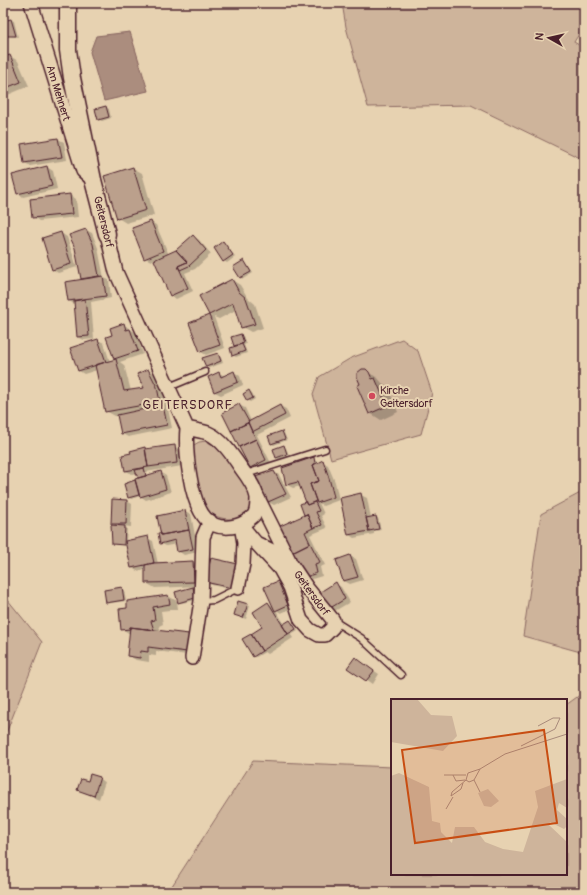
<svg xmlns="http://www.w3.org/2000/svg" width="587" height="895" font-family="Pangolin,sans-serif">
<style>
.green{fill:#ceb49b;stroke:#8c6a63}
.water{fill:#ab8d7e;stroke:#84615d}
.shadow{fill:#0003}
.building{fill:#bba08c;stroke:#4a1f2b}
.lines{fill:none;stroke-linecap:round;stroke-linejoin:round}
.service-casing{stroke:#4a1f2b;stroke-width:9}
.minor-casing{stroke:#4a1f2b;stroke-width:16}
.tertiary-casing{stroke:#4a1f2b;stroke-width:19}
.service{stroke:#e7d2b1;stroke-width:6}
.minor{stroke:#e7d2b1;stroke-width:13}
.tertiary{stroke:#e7d2b1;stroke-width:16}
.poi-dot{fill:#d1495b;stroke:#e7d2b1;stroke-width:1.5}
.labels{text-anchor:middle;stroke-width:4;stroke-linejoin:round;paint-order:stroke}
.street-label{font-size:11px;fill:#4a1f2b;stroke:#e7d2b1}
.poi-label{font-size:11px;fill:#4a1f2b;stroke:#e7d2b1;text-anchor:start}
.quarter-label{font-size:13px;letter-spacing:1px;fill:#4a1f2b;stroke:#e7d2b1}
.inset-road{fill:none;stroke:#a88a7b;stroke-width:1}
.view{fill:#c84d12;fill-opacity:0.15;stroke:#c84d12;stroke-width:2}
.inset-edge{fill:none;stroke:#4a1f2b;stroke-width:2}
</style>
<rect width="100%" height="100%" fill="#e7d2b1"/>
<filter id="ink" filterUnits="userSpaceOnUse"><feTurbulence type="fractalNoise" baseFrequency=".025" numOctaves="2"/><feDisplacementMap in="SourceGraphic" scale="8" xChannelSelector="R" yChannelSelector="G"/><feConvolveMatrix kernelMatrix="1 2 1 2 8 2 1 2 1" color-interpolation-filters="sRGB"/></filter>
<g filter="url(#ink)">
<!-- green -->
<path class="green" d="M342,3H584V26L574,42L584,48V160L471,105L368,107L346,27Z
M402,339L418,351L432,393L421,434L331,459L313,394L319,377L351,358Z
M206,441C209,443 213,445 217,447C225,454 249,487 250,498C251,501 250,507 248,510C242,524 217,520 208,511C206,508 203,503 201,500C195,485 194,463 192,446L199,442Z
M584,491V653L523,636L541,514Z
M3,594L42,642L3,741Z
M584,692V892H168L253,761L392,767V874H566V705Z"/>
<!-- water -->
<path class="water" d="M130,32L148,91L104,101L90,52L96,36Z"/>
<!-- shadow -->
<path class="shadow" d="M11,20L14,21L18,37L10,36L7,35Z
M3,50L6,57L10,56L18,61L29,86L3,97Z
M106,107L109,109L111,118L102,121L99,119Z
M58,139L64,142L67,160L30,166L25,163L22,145Z
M47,167L53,171L57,189L23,197L18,193Z
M133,168L142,173L154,215L126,223L118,218Z
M70,195L76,199L78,217L39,221L33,217Z
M151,222L156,225L169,255L176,251L193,236L199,240L211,254L195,269L185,273L193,291L176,299L171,295L155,259L151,261L145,258Z
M86,230L92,233L98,248L104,278L109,280L111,298L91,302L94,339L84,340L78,337L74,304L69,301L83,280L76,248Z
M61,233L67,237L77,267L58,273L52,269Z
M223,242L226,244L235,257L227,263L224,261Z
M244,261L246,263L253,273L243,279L241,277Z
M232,280L240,285L248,298L255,304L263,328L251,332L242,327L236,310L219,319L214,317L225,348L206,355L201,352L190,323L211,316L200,296Z
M123,324L136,333L143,354L120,362L124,365L131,391L145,389L148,370L156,375L166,392L168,407L166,408L168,409L172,428L128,437L122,434L118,416H115L106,411L97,370L84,374L79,371L98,340L104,343L110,362L116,360L115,359L113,335Z
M241,335L243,336L246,344L244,345L247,353L236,357L233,355L236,347L232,338Z
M218,354L220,355L223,363L209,368L206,366Z
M362,370L377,377L382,383L387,386L398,412L381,420L370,413L358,373Z
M234,372L240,376L243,385L221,395L215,392L209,377L219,373L225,376Z
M249,391L252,393L255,399L250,402L247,400Z
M239,405L245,408L251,421L280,406L286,409L290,418L257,435L271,463L256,471L250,467L223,413Z
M282,432L284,433L287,440L274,445L272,444Z
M174,446L180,450L182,466L146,472L147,476L160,472L166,476L171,492L146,500L140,496L131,499L129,497L125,484L139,479L137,473L132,474L126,471L131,451L145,448L148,450Z
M284,446L286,448L289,455L279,459L277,458L274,450Z
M313,459L319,463L323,462L328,465L335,482L339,500L323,506L319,503L324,514L321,516L327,528L310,535L325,565L320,567L322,576L309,580L304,577L281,527L306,515L301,505L307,502L301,486L293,488L287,485Z
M274,472L279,475L291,497L274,505L268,502Z
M361,495L367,498L371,518L376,517L378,518L381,530L374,531V534L354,538L349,535Z
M127,501L132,504L131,527L123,526L127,528L126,542L147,538L153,541L158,564L193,562L202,567V586L155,588L146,583V569L137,571L132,568L127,546L113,543L119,527L112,523Z
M185,511L191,514L198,552L184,555L178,551L177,544L166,546L160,543L162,533Z
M350,556L356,559L363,580L350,584L344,581Z
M211,559L238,591L212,585L206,582Z
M278,582L283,585L293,608L281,613L276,610L285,625L290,622L293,623L298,631L291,635L293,638L268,654L265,652L256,657L254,656L263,627L268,603L274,607Z
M336,584L341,587L350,602L333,612L327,609Z
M122,588L124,590L126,601L110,603L107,602Z
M193,589L195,590L197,600L181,603L179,602Z
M168,596L177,601L178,609L161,611L163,624L159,626L161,631L189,635L197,640L196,656L156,651V656L149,655V662L136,660L128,655L130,634L122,629L128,609Z
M247,605L250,606L246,619L235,615Z
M355,658L379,674L373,684L349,667Z
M91,775L105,782L99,799L78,790L89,782Z"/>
<!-- building -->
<path class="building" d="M11,19L16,36H6L3,24V21Z
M10,55L21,82L3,89V57Z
M106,106L109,117L98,120L95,109Z
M58,138L62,157L24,163L21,144Z
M47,166L52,186L17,194L12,175Z
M133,167L146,210L117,219L104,176Z
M70,194L72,214L32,218L30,199Z
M151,221L163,251L144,259L132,228Z
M86,229L93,244L99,276L81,279L75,248L69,235Z
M61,232L71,264L52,270L42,238Z
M193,235L206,250L189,266L180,270L178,266L187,262L176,250Z
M223,241L233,255L223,262L214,248Z
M176,250L187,262L178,266L188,288L170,296L154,260Z
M244,260L251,272L240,278L233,267Z
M103,276L106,296L68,301L65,282Z
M232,279L239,292L246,298L255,324L241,328L233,303L209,315L199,296Z
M85,299L89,336L77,337L74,301Z
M209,315L220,345L200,352L189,323Z
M124,323L126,330L130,329L138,351L114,359L106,337L112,335L110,328Z
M241,334L244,343L234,346L231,337Z
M98,339L106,362L78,371L70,348Z
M242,344L245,351L232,356L230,348Z
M218,353L221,361L206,367L202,358Z
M116,359L124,391L144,388L137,374L148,369L157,387L160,402L105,412L95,365Z
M362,369H366L369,372L372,379L375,378L387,406L369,414L357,386L360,384L357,377V373Z
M234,371L238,382L214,392L208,377L219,372L221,377Z
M249,390L253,398L247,401L243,394Z
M239,404L249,422L231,431L222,413Z
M163,405L167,425L121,434L117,415Z
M280,405L285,415L252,432L248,422Z
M248,423L256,439L239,447L231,431Z
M282,431L285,439L271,444L268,436Z
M256,439L266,460L250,468L239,447Z
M175,445L177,463L148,467L145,449Z
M284,445L287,454L276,458L273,449Z
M145,447L148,467L125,471L122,455L131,453L130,451Z
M314,457L315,464L313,465L319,481L310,484L316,501L307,505L298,482L286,485L282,468Z
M323,460L329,478L334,497L317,503L310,484L319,481L313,465Z
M144,468L146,476L138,478L135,470Z
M161,471L166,489L140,497L135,479Z
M274,471L286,494L268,502L255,477Z
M135,480L139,495L128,498L124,484Z
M361,493L369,531L348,535L340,498Z
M112,499L127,500L126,524H111Z
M305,502L307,505L315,502L319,511L316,512L322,525L313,528L307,514L304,515L300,504Z
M185,510L189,530L161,535L157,516Z
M307,514L313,528L305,532L310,543L292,552L280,526Z
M376,516L379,529L369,531L366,518Z
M111,525L125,526L124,545L112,544Z
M189,530L193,549L177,552L175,540L160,544L158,533H161V535Z
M148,536L154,563L131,568L125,541Z
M310,543L320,562L315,564L317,573L303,578L292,552Z
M350,555L358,577L343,581L336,560Z
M211,558L238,564L232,588L205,582Z
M193,561L194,582L145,583V565L153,563Z
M278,581L288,605L275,611L264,587Z
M336,582L345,599L327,610L317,594Z
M122,587L124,600L106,603L104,590Z
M193,587L195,598L178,603L175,592Z
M168,595L170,604L153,607L155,620L151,621L154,630L130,627V629L121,630L119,609L127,608V601Z
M238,601L248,604L243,618L234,615Z
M268,602L288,634L262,651L251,634L262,627L253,612Z
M290,620L296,629L288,634L282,625Z
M130,627L189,634L187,652L148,647V652L141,651L140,658L127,656Z
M251,634L262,651L253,657L242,639Z
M355,657L374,671L366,681L347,668Z
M90,774L100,777L94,796L77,790L81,779L88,781Z"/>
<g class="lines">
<!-- service casing -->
<g class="service-casing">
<path id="service" d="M169,387L205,372
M246,474L325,449
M201,601L214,600L238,588
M334,621L361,638L401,675"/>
</g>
<!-- minor casing -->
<g class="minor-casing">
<g id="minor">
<path id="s1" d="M31,3L83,171L93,180"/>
<path d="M107,234L116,272L187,428C185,450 190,502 206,519C216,530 235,529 247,521C249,519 253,517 254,515C257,511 257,502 257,497C255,487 247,476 241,468C233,456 222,439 208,433C202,431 194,430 187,428"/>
<path d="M257,496L289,560"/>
<path d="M241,525L256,543L280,569L290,587L301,620L310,630L319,635H325L333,627V620L307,588L291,564L277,553L256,543"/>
<path d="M238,588L243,564L244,543L241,525"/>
<path d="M192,658L201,601L203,537L210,521"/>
</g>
</g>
<!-- tertiary casing -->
<g class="tertiary-casing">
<path id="tertiary" d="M68,3V50L72,78L93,180L107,234"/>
</g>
<!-- service -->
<use href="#service" class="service"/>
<!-- minor -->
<use href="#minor" class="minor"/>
<!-- tertiary -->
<use href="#tertiary" class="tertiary"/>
</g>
</g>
<!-- markers -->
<circle class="poi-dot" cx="372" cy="396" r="4"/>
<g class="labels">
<!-- street labels -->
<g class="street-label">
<text dy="4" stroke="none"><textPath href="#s1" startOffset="94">Am Mehnert</textPath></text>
<text transform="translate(104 222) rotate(76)" y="4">Geitersdorf</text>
<text transform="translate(312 593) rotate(54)" y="4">Geitersdorf</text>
</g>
<!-- poi labels -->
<g class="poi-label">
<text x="380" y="394">Kirche<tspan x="380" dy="13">Geitersdorf</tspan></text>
</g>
<!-- quarter labels -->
<g class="quarter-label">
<text x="188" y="409">GEITERSDORF</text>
</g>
</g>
<!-- overview -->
<g transform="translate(391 699)">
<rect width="176" height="176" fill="#e7d2b1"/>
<path d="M0,0H26L40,16L61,17L66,37L52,52L0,43ZM8,74L38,88L41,122L49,124L50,133L61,144L64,128H83L94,143L112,150L132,153L147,108L144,92L176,80V109L168,104L166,111L176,120V127L173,130L159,123L158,126L176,143V176H0V77ZM97,90L108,102L100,108L93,107L87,94Z" fill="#ceb49b"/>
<path class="inset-road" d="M130,47L164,30L169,19H162L147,27M89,70L83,81L78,83L75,81L77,74L89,70L114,55L176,35M53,76H75M62,76L65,82L74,81M83,81L89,93M72,84L70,90L60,97L61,93L75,81M55,110L62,98"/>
<path class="view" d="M153,31L166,124L24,144L11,51Z"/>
<rect width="176" height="176" class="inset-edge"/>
</g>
<!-- margin -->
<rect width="587" height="895" fill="none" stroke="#e7d2b1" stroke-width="16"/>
<rect x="8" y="8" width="571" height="879" fill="none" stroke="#4a1f2b" stroke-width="1.5" filter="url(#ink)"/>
<!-- north arrow -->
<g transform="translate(549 38) rotate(278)" stroke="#e7d2b1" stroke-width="3" paint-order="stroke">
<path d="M0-3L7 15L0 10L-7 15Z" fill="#4a1f2b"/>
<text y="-6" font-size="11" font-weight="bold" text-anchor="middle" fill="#4a1f2b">N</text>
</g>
</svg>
